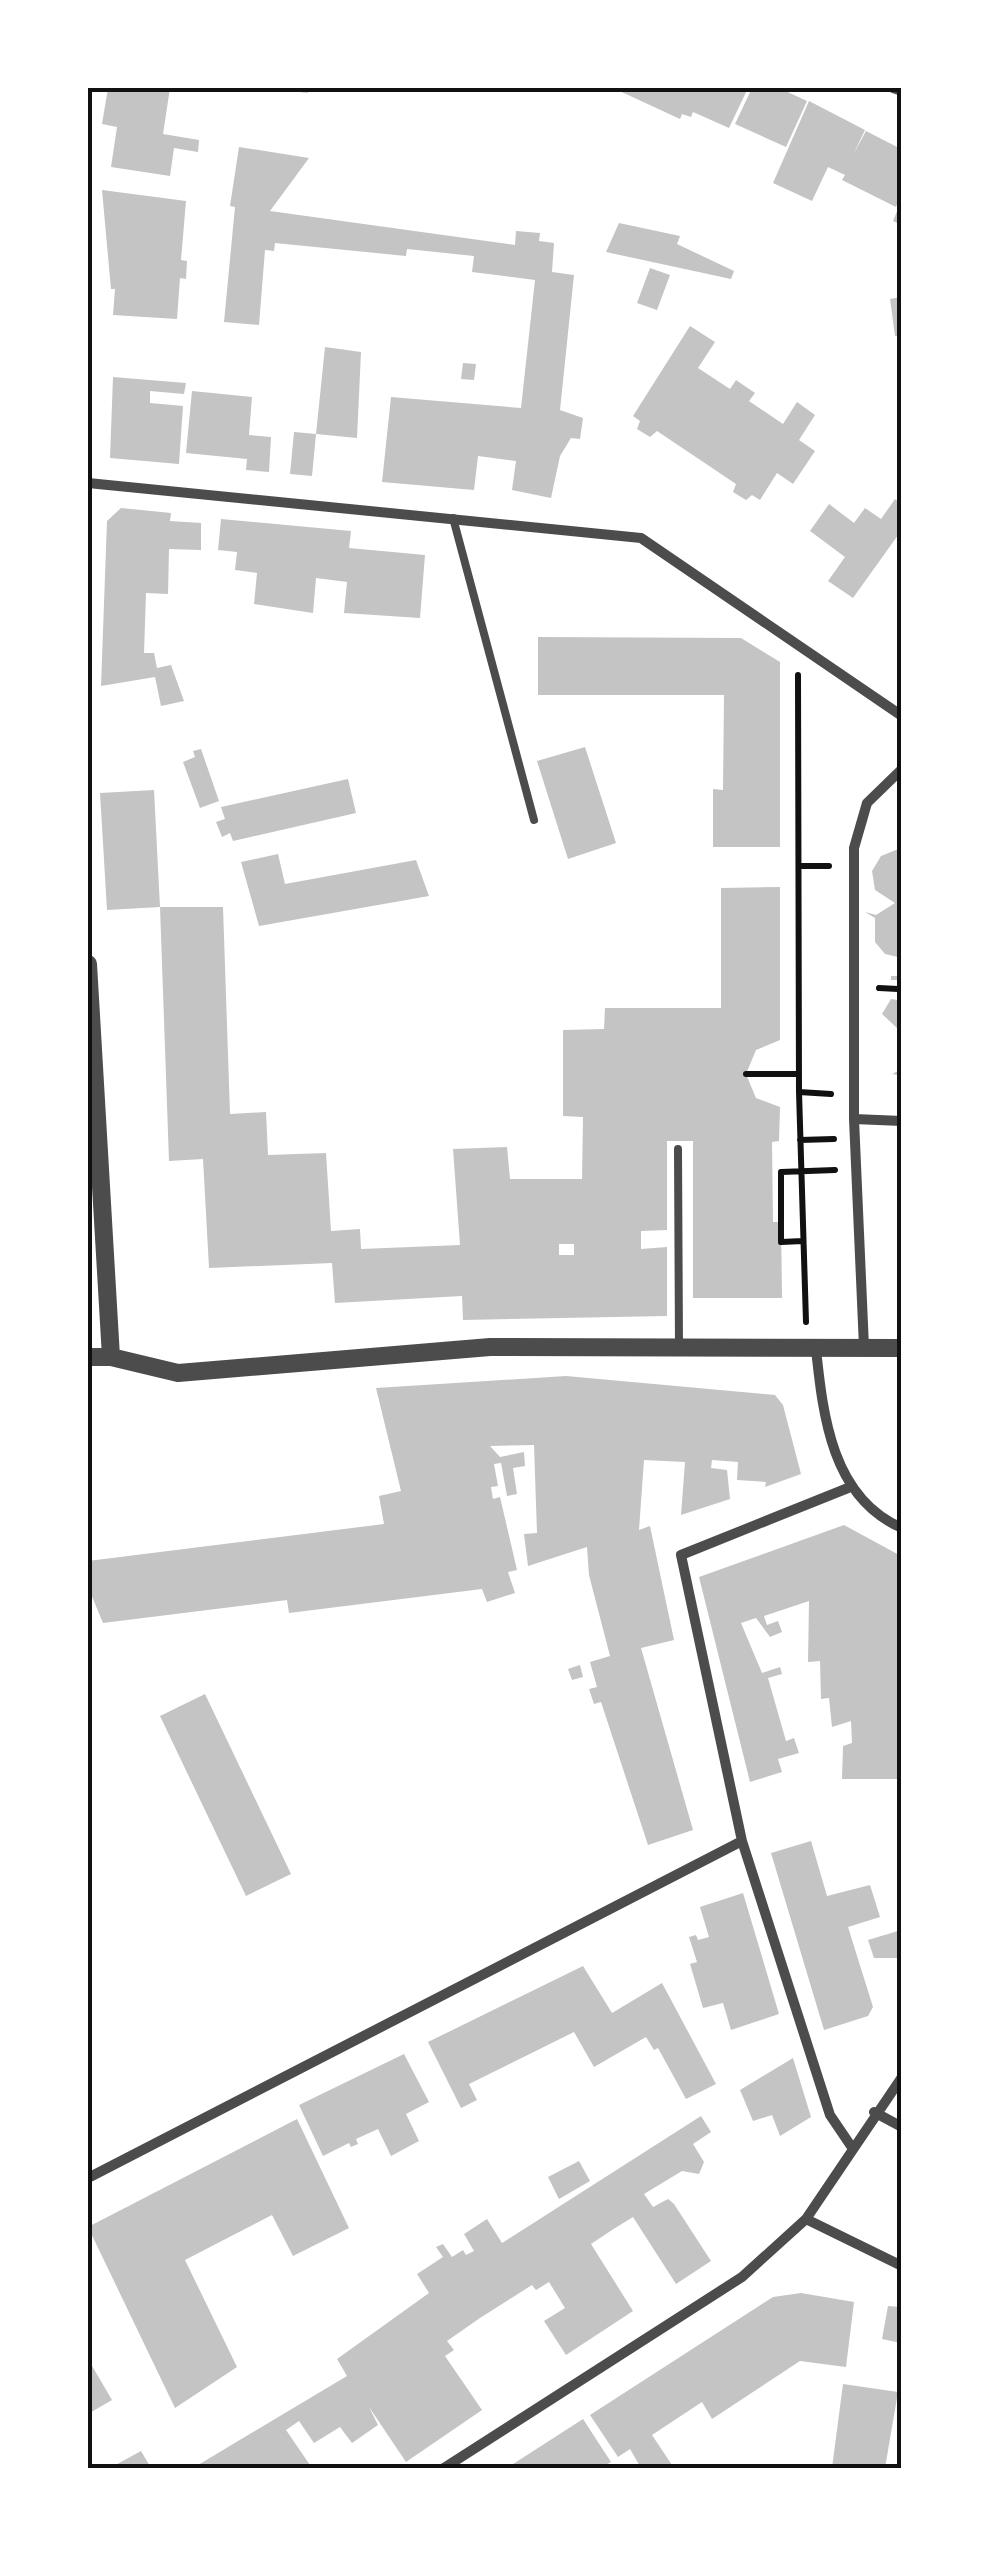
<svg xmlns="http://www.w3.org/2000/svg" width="989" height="2556" font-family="Roboto,sans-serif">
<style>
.building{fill:#c4c4c4;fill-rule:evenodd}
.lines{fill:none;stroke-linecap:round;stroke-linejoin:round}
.path{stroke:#111;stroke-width:6}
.service{stroke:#4c4c4c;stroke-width:8}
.minor{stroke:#4c4c4c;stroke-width:10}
.tertiary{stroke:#4c4c4c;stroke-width:18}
.neatline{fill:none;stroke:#111;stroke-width:4}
</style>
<rect width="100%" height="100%" fill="#fff"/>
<!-- building -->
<path class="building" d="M108,88H170L163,134L199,140L198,152L174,148L170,176L111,167L117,127L102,124Z
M283,88H307L308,93L283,90Z
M613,88H748L729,128L693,112L691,117L682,114L680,119Z
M752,88H779L807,101L786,147L735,124Z
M809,101L865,130L853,155L866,131L901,149V194L896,207L842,180L845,175L828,167L812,201L773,183Z
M239,147L309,158L270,211L515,245L516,231L540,233L539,241L554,243L552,272L574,275L560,410L583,418L580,439L571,438L560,456L551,498L512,490L516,461L478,456L474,490L382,482L391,397L521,408L535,280L472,272L474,256L407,249L406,256L275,243L274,251L265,250L259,325L224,322L235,207L230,206Z
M102,190L186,201L181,260L187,261L186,279L180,278L177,319L113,315L115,289H111Z
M901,202V225L893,221Z
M619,223L680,236L677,244L734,271L731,279L606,252Z
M650,268L670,275L657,310L637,303Z
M901,297V336H895L890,299Z
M690,326L715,342L698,368L730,389L736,380L755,393L749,401L783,424L797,402L815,415L799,440L815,451L793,484L777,473L760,500L752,495L746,500L733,492L736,484L657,431L650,437L637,429L640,421L633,416Z
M325,347L361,352L357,438L316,434Z
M463,363L476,364L474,380L461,379Z
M113,377L186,383L184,394L150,391V403L183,406L179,464L110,458Z
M192,391L252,397L249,435L271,437L269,472L246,470L247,459L186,453Z
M294,432L316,434L312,476L290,474Z
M895,499L901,504V531L853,598L828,581L845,557L810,531L829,504L854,523L865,508L881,519Z
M121,508L171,513L170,521L201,523V550L169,549L168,594L146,593L144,653H154L157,668L171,665L184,701L161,706L155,677L101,686L107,521Z
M221,519L351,531L349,548L425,555L420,618L344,613L347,582L316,578L313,613L254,604L257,573L235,570L237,552L218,550Z
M538,637L741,638L780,662V847H713V789L723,790L724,695H538Z
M585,747L616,843L568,859L537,761Z
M201,749L219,801L200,808L183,762L195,757L193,751Z
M348,779L356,813L233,841L230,833L222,837L216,822L225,819L221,807Z
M154,790L160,907H223L230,1114L266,1112L268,1155L326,1153L331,1231L360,1229L361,1249L460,1245L453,1149L507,1147L510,1179H582L583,1117L563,1116V1030L604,1029L605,1008H721V888L780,887V1040L756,1050L746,1074L756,1098L780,1107L779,1141L772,1142L773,1222H781L782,1298H693V1141H667V1230L641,1231V1249L667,1247V1316L463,1320L462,1296L335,1303L332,1263L209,1268L203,1159L169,1161L160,907L107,910L100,793ZM559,1244H574V1255H559Z
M901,848V1052H898L897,1028L882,1014L891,999L898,1000V980H891V976H898V957L885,954L875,942V918L865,912L876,915L895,903L875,890L872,871L881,856Z
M278,854L285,884L416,860L429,896L259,926L241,862Z
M898,1062H901V1086L898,1075L892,1074L898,1071Z
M566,1376L775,1395L783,1405L801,1474L765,1487L766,1482L737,1480L738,1462L712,1460L711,1468L727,1470L730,1499L681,1515L685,1462L644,1460L639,1530L650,1526L674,1640L641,1648L693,1830L648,1845L601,1702L594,1704L589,1689L597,1687L590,1662L610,1656L589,1575L587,1547L528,1566L524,1534L537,1533L534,1445L490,1446L500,1457L524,1452L525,1466L513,1468L517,1494L507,1496L501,1463L494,1464L498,1486L491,1487L493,1499L500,1497L517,1570L508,1572L515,1593L487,1602L482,1589L289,1613L287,1600L103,1623L88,1587V1561L384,1524L379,1496L401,1491L376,1388Z
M844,1525L901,1556V1779H842L843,1746L852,1743L851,1721L832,1727L829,1698L821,1699L820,1661L808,1662L809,1601L764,1616L767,1625L778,1621L782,1632L770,1637L756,1618L741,1623L762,1673L780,1667L782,1674L768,1678L786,1741L794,1738L799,1753L778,1759L782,1772L750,1782L699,1577Z
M580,1665L583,1677L572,1680L568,1669Z
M205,1694L291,1874L246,1896L160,1716Z
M811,1841L827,1896L870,1885L880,1917L848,1927L873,2007L868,2016L824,2030L771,1853Z
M743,1893L779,2014L731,2030L723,2003L703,2008L690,1964L697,1962L689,1937L696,1935L698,1940L709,1937L700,1907Z
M901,1930V1958H874L868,1940Z
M583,1966L612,2013L662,1983L716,2084L686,2099L658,2048L654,2050L646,2037L594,2067L574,2032L469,2084L477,2100L461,2108L428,2042Z
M404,2054L429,2102L406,2114L419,2141L391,2156L378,2129L356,2139L358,2144L351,2147L349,2143L323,2156L299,2105Z
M793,2058L811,2117L780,2136L772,2115L753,2121L740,2090Z
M701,2116L711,2132L693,2144L704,2162L699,2174L682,2171L644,2194L653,2207L668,2199L674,2204L711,2261L676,2284L633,2217L612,2230L591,2244L633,2311L566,2355L544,2321L565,2308L549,2282L536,2290L532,2285L480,2318L447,2341L454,2350L445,2356L482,2410L406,2462L369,2407L378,2425L352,2443L340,2427L314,2443L299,2421L286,2430L312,2468H193L347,2376L337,2359L429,2293L417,2274L443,2257L436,2247L443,2244L452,2257L463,2250L466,2255L474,2251L464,2234L487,2219L502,2243Z
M297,2119L349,2228L293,2256L272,2215L185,2260L237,2367L175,2408L88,2227Z
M579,2161L590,2181L559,2199L548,2177Z
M801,2293L854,2302L846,2367L800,2361L712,2419L702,2402L652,2435L674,2468H641L630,2449L618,2457L590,2415L773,2297Z
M888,2306L901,2307V2343L882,2339Z
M88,2359L112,2400L88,2414Z
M843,2384L898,2392L885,2468H832Z
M583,2419L611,2462L601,2468H507Z
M141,2451L151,2468H110Z"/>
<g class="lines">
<!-- path -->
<path class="path" d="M798,675L799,1092L806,1322
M801,866H829
M879,988L898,989
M746,1074H799
M799,1092L831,1094
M800,1140L834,1139
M803,1241L781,1242V1172L835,1170"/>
<!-- service -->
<path class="service" d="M453,518L534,820
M678,1149L679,1348"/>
<!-- minor -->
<path class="minor" d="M893,88L902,91
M88,483L641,538L902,716
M854,1119L902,1121
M864,1347L854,1119V848L867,803L902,769
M816,1349C823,1416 832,1498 902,1528
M848,1488L681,1555L742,1841L830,2115L851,2146
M874,2112L902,2127
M88,2178L742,1841
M806,2219L902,2266
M444,2468L742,2277L806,2219L902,2077"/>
<!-- tertiary -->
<path class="tertiary" d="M88,964L111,1357
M88,1357H111L178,1373L490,1347L902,1348"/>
</g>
<!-- border -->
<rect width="989" height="2556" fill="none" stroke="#ffffff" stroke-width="180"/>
<rect x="90" y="90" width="809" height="2376" class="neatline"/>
</svg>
